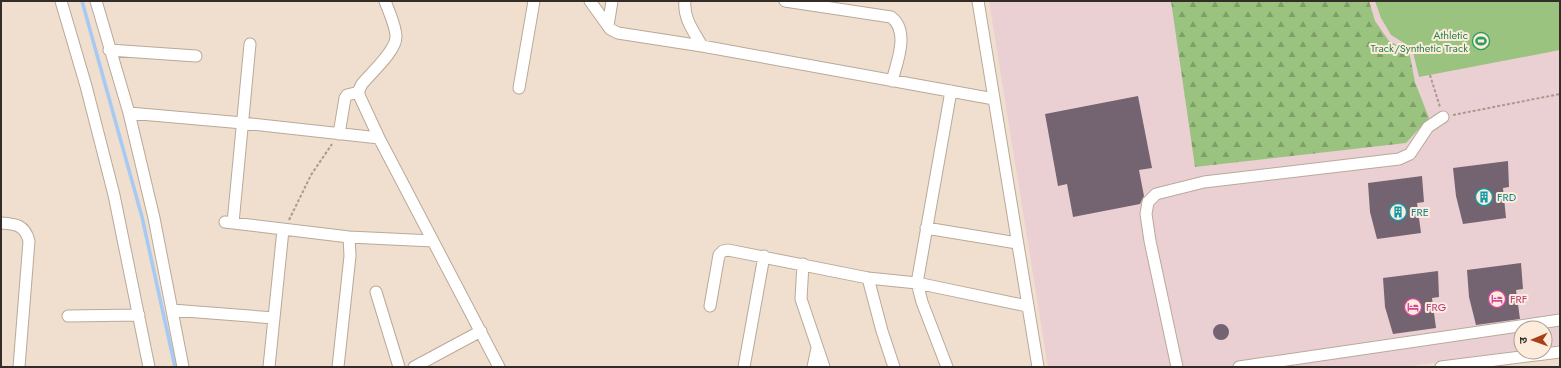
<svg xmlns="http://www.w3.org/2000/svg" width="1561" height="368" font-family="Jost,'Noto Sans Devanagari',sans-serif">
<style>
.education{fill:#ebd0d3}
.green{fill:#9bc380}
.forest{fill:url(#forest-firs)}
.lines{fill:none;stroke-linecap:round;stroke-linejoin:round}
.stream{stroke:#a6caf4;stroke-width:3.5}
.building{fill:#746370}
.minor-casing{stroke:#b9a999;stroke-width:13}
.path{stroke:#a89b8e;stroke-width:2;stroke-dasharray:3 2;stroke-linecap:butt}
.minor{stroke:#fff;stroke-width:11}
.labels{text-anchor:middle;stroke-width:4;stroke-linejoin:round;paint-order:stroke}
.leisure-label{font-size:11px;fill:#27864d;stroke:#fdebdb;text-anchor:end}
.culture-label{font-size:11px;fill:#0d838f;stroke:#fdebdb;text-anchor:start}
.hotel-label{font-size:11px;fill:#b23c85;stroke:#fdebdb;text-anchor:start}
</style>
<defs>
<pattern id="forest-firs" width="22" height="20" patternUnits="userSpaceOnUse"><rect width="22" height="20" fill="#9bc380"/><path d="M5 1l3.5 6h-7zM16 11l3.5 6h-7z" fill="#7f9f69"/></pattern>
</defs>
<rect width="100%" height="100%" fill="#f0dece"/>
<!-- education -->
<path class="education" d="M989,1H1560V345L1545,347V328H1521V350L1405,367H1048Z"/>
<!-- green -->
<path class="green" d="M1375,1H1560V50L1419,77L1412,48L1391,35L1381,18Z"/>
<!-- forest -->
<path class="forest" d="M1171,1H1369L1375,21L1389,41L1409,51L1415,82L1429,118L1406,143L1195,167Z"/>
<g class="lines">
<!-- stream -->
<path class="stream" d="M82,1L142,217L175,367"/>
</g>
<!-- building -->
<path class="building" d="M1138,96L1152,168L1139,170L1144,196L1140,204L1073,217L1067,184L1058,186L1045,114Z
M1508,161L1509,187L1503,188L1506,218L1463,224L1456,196L1453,168Z
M1422,176L1424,202L1417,203L1421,233L1377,239L1370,212L1368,183Z
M1521,263L1523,289L1516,290L1520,319L1476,325L1469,297L1467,270Z
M1438,271L1439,297L1432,298L1436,328L1393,334L1385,307L1383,278Z
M1213 332a8 8 0 1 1 16 0a8 8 0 1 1-16 0Z"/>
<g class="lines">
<!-- minor casing -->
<g class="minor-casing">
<path id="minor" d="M61,1L86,86L114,195L149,367
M96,1L129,113L154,218L183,367
M385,1C389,12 396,26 396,37C396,51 371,73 362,84L359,90V95L379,138L499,367
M590,1L608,26
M612,1L608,26L610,29L618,33L702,46L994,99
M685,1C683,18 694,32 702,46
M785,1L891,17C910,31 897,62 892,81
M978,1L1038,367
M109,50L196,56
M519,88L534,1
M129,113L243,123L379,138
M339,134L345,98L347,95L359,92
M225,222L349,237L433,241
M1,223C16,224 25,225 29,241L19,367
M233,223L250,44
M926,228L1017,243
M803,264L801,299L824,367
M868,278L882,331L894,367
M376,292L399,367
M710,306L719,255L723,251L728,250L868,278L917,283L1027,306
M172,310L274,318
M68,316L139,315
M269,367L283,230
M338,367L350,256L349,237
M414,367L481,331
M744,367L764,256
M813,367L817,348
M947,367L922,302L917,283L951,91
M1177,367L1150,241L1146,214L1148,202L1156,194L1204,182L1399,159L1410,154L1428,127L1443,117
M1239,367L1560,320
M1441,367L1560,352"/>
</g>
<!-- path -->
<path class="path" d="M1430,75L1440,107
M1453,115L1560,94
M289,220L311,175L332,144"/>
<!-- minor -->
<use href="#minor" class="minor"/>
</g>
<!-- icons -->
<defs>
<g id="stadium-ring" transform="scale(0.9)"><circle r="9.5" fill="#fdebdb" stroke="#2e9e5b" stroke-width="1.5"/><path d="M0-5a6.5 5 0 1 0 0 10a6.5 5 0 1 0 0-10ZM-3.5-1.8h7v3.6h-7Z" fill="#2e9e5b"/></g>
<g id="building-ring" transform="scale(0.9)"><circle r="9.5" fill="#fdebdb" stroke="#0f9aa8" stroke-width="1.5"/><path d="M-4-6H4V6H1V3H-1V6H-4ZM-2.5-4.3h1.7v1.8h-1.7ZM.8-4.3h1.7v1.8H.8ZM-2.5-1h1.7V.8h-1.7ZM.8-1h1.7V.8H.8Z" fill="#0f9aa8"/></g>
<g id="hotel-ring" transform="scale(0.9)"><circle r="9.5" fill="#fdebdb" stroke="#d1479c" stroke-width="1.5"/><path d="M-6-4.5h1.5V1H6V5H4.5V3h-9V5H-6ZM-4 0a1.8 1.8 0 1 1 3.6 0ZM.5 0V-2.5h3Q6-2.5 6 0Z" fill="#d1479c"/></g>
</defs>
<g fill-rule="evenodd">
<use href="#stadium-ring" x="1481" y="41"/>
<use href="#building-ring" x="1484" y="197"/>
<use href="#building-ring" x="1398" y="212"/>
<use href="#hotel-ring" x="1497" y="299"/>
<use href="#hotel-ring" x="1413" y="307"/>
</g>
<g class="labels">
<!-- leisure labels -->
<g class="leisure-label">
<text x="1468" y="39">Athletic<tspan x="1468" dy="13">Track/Synthetic Track</tspan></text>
</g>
<!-- culture labels -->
<g class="culture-label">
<text x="1497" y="201">FRD</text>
<text x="1411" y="216">FRE</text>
</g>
<!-- hotel labels -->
<g class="hotel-label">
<text x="1510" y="303">FRF</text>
<text x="1426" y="311">FRG</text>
</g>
</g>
<!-- border -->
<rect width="1561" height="368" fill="none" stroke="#342d27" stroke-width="4"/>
<!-- north arrow -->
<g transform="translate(1533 340) rotate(268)"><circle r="19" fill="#fdebdb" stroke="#ad9f93"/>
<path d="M0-3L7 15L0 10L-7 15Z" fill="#a74118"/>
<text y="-6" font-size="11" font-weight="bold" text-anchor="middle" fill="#342d27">उ</text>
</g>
</svg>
